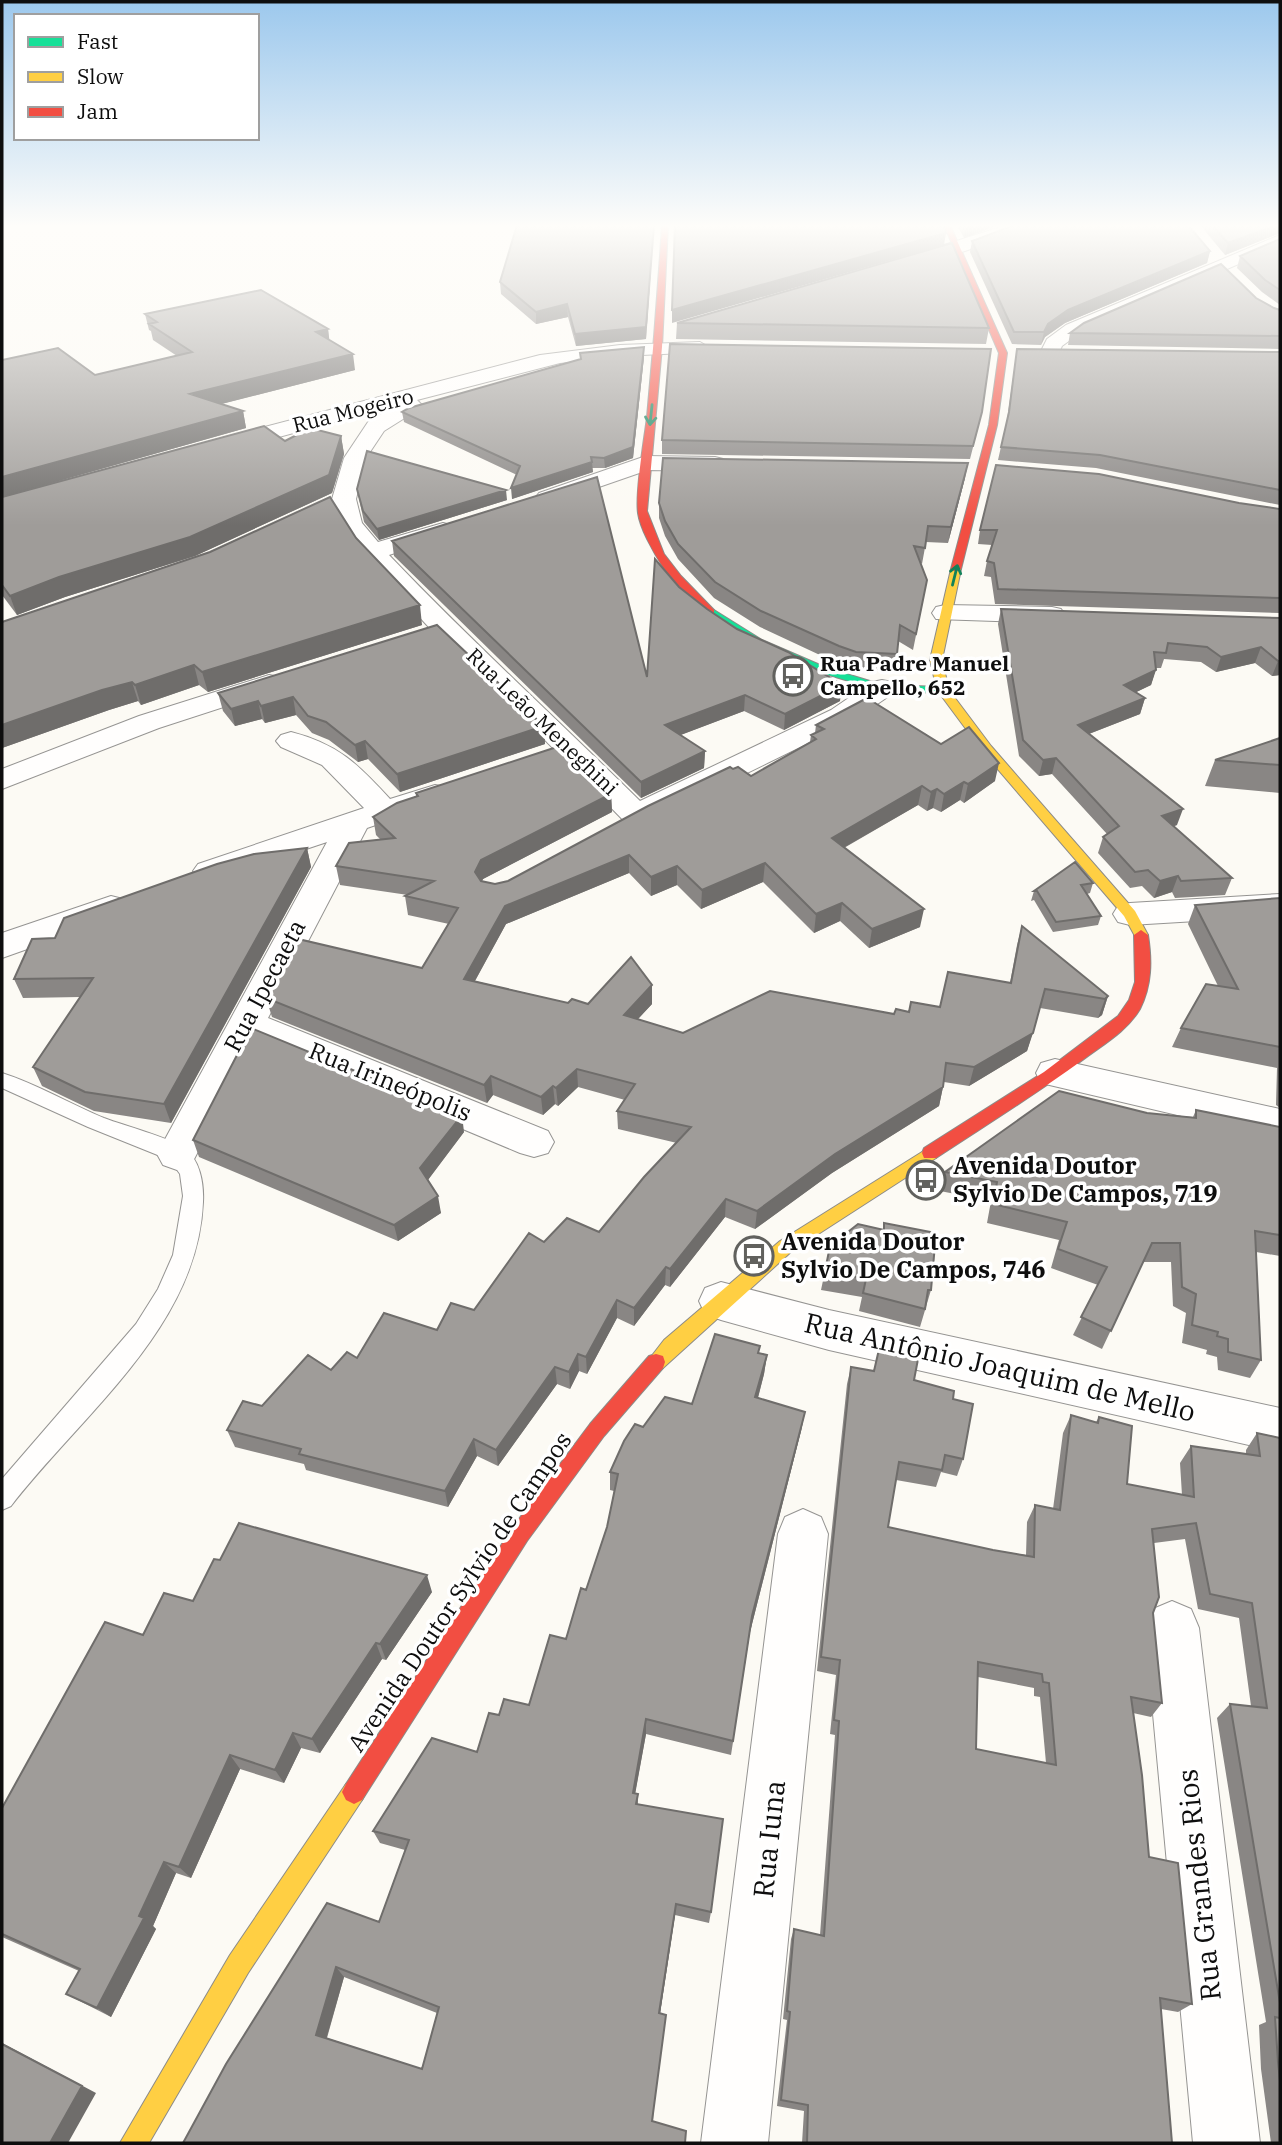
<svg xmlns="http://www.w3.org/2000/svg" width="1282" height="2145" font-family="'IBM Plex Serif',serif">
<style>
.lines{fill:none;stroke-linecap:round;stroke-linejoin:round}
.lane-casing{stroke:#959492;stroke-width:2}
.street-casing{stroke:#959492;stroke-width:2}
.fast-casing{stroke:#8c8b88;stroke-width:2}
.slow-casing{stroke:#8c8b88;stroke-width:2}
.jam-casing{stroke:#8c8b88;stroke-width:2}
.lane{fill:#fffefd;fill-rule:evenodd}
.street{fill:#fffefd;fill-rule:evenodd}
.fast{fill:#16e098;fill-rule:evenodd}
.slow{fill:#ffcf43;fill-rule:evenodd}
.jam{fill:#f24e42;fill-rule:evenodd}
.wall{fill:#898684;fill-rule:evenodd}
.shaded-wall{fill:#6f6d6b}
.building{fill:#9f9c99;stroke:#6f6d6b;stroke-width:2;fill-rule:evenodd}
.oneway{stroke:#12825a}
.labels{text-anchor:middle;stroke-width:7;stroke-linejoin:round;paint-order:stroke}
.far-street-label{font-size:21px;fill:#0e0e0e;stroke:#fff}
.far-poi-label{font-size:21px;font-weight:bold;fill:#0e0e0e;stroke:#fff;text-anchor:start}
.street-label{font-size:24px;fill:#0e0e0e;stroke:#fff}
.poi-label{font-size:24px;font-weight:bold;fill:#0e0e0e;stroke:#fff;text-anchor:start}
.near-street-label{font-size:28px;fill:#0e0e0e;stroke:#fff}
</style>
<rect width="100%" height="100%" fill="#fcfaf4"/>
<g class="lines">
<!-- lane casing -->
<g class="lane-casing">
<path id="lane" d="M2,1073C37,1084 70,1104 104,1118C125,1126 168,1137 184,1148C200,1159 204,1184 203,1202C198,1327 82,1414 11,1506L2,1510V1479L136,1324L158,1289L173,1255L183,1196L180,1174L170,1160L88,1127L2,1088Z"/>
</g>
<!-- street casing -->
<g class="street-casing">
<path id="street" d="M1007,225H1031L1029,228L965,251L915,265L907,260L909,256Z
M1280,235V246L1080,333L1062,346L1057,357H1043L1040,353L1047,339L1066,325Z
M700,342L710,348L707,352L620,356L560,363L417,400L422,405L419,409L384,431L366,458L356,499L362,523L378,542L443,523L451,525L455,530L451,535L389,555C470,640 557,719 640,801L831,710L872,682L882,680L892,682L896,688L892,694L851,722L647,822L636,824L625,822L500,694L436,635L364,557L338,524L332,499L344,458L368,422L397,405L223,452L215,450L212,445L215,440L540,355L620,345Z
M646,456L715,457L723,459L726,464L723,469L715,471L648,470L547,505L539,503L535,498L539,493Z
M945,605L1052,607L1061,609L1065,615L1061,621L1052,623L936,619L932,613L936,607Z
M269,675L279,677L283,683L279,689L159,728L2,789V769L139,716Z
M291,732C338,744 358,764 390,799L435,785L446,787L451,794L446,801L367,828L268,1018L548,1131L554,1142L548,1153L534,1157L520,1153L255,1042L191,1165L177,1170L163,1165L157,1154L327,842L210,881L198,878L193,871L198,864L364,808L322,765L281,747L276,741L281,735Z
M1280,894V916L1130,925L1118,922L1113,914L1118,906L1130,903Z
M111,896L123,899L128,907L123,915L2,958V933Z
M1055,1059L1280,1109V1139L1041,1083L1036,1073L1041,1063Z
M721,1282L829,1310L1280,1408V1452L829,1350L721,1320L705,1314L699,1301L705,1288Z
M803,1509L821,1517L828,1534L768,2143H701L778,1534L785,1517Z
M1172,1601L1191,1609L1199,1628L1260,2143H1193L1145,1628L1153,1609Z"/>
</g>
<!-- fast casing -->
<g class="fast-casing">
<path id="fast" d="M706,610H714L762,640L827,668L883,685L943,687L949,690L943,693L882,691L819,672L754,644L706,614Z"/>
</g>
<!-- slow casing -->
<g class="slow-casing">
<path id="slow" d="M956,566L961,569L942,660L949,690L991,746L1135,911L1148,935L1146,938H1136L1124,916L983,752L937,690L930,660L951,569Z
M930,1147L936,1148L938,1153L936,1158L792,1251L663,1368L656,1370L649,1368L647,1362L664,1340L780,1241Z
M354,1780L362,1784L366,1792L362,1800L248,1973L149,2143H120L230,1955L346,1784Z"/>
</g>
<!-- jam casing -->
<g class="jam-casing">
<path id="jam" d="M662,225H668L662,347L647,511L664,554L681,576L714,610V614L710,615C684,605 642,541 638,513C635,491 644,441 647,417C653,353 658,289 662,225Z
M944,225H950L1007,353L997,425L961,569L956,572L951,569L989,425L999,353Z
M1141,930L1148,935C1152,961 1152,985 1140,1009C1127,1031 1104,1044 1084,1059C1036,1094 986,1125 936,1158H924L922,1153L924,1148L1044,1072L1118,1016L1129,1000L1135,982L1134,935Z
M656,1354L663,1356L665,1362L663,1368L604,1436L527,1541L362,1800L354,1804L346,1800L342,1792L346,1784L513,1527L590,1424L649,1356Z"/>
</g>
<!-- lane -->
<use href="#lane" class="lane"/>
<!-- street -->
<use href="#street" class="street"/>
<!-- fast -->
<use href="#fast" class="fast"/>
<!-- slow -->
<use href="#slow" class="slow"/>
<!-- jam -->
<use href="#jam" class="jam"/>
</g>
<!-- wall -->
<path class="wall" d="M511,225H654L646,339L576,346L568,317L536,324L501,294L500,282L517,228Z
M957,225H999L964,238Z
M1200,225H1280V233L1225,255Z
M1280,239V305L1262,292L1237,268L1240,256Z
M972,241L1210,251L1207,263L1065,323L1045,337L1041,345L1012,344L970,252Z
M1256,298L1274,308L1280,310V349L1068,345L1070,333Z
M145,314L328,329L329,340L355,370L221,404L243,411L246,428L62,480L285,441L341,436L344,454L332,493L195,556L65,597L17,615L2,595V360L95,375L177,356L153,340L151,331L149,330Z
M677,323L989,328L986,344L676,339Z
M644,347V357L633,458L605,468H592L593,472L512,499L517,475L404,422L402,412L580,360V353Z
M1017,349L1280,352V505L1096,468L998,460L1007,420Z
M979,424L970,459L662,454V440Z
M965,478L948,543L926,542L922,564L921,563L924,596L913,650L898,641L894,670L854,669L837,663L760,627L714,598L678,559L665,536L659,518V503Z
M357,489L507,500L379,540L364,522Z
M1239,503L1280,509V613L995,604L991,577L984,576L987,561L992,545L978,544L980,530Z
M356,538L422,625L208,692L199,685L141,705L138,701L109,710L2,748V622Z
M392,541L647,677L679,587L707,609L840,701L784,730L744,711L680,735L705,751L704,768L641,798L394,556Z
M1001,609L1280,618V675L1272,676L1255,663L1216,672L1201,662L1164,659L1161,668H1156L1151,685L1136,692L1145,698L1140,714L1089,734L1177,825L1173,826L1232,878L1225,895L1175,898L1172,892L1154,898L1142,886L1130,888L1098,853L1103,837L1107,834L1052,774L1039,776L1019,756L998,624Z
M437,625L544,726L545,744L400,792L368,759L358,762L329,740L312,733L296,715L265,723L262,719L235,726L223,711L218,693Z
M816,725L995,781L964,803L960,800L941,812L933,808L927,811L918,805L844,848L920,927L869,948L840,921L814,933L763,882L701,909L677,885L651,896L629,873L506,924L475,981L568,1003L588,1004H652L638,1019L683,1033L894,1014L940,1007L1010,983L1017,945L1022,926L1108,996L1102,1015L1098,1018L1040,1008L1027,1051L969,1086L944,1082L939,1106L832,1173L755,1229L725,1217L670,1287L665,1285L634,1326L617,1318L587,1374L579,1371L570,1389L557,1384L498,1466L477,1456L448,1507L306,1470L304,1464L235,1447L227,1430L262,1406L331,1370L357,1358L437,1330L474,1310L544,1242L599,1232L677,1143L618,1129L617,1111L625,1100L578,1087L558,1106L555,1104L543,1115L493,1095L487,1103L272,1017L266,998L422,968L449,924L408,915L405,896L408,895L340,885L336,866L381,840L376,835L373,817L416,796V793L611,794L612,812L483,879L482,881L495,884L508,881L733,769L751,776L810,742L811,735L815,733Z
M1280,738V793L1205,786L1215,760Z
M307,848L311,867L171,1123L94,1111L42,1086L33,1067L80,997L23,998L14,979L55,938Z
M1093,883L1090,893L1087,894L1101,916L1098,925L1053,932L1034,900L1031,901L1034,891Z
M1280,898V1108L1276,1105L1277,1068L1172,1047L1181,1028L1218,986L1188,924L1195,905Z
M1196,1110L1280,1127V1256L1256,1252L1261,1360L1250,1378L1218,1370L1217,1357L1206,1354L1207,1350L1182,1343L1186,1313L1173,1306L1171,1262H1143L1102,1349L1073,1335L1098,1285L1051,1268L1059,1240L987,1223L991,1201L940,1191L945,1172L1147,1113L1193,1117Z
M464,1132L428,1180L441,1213L398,1241L199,1157L193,1140Z
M884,1223L931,1290L920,1327L859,1311L862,1297L821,1290L825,1271L883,1229Z
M880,1345L914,1380L953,1399L963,1459L957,1476L941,1472L936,1487L896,1480L888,1527L993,1550L1026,1555L1027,1522L1035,1505L1053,1509L1063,1433L1071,1415L1096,1422L1099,1417L1127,1484L1182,1495L1180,1463L1191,1446L1246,1454V1450L1257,1433L1280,1438V2143H1271L1261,2069L1259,2025L1266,2022L1217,1718L1230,1704L1251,1706L1239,1618L1198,1609L1185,1539L1154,1543L1153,1613L1162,1703L1151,1717L1133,1713L1149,1857L1192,2004L1178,2012L1161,2009L1172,2143H802L804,2111L777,2106L787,2020L783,2019L791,1939L794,1929L820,1935L835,1735L830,1734L836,1675L817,1671L847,1384L851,1367L874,1371ZM978,1677L1034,1688V1696L1040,1697L1046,1763L976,1749Z
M759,1353L767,1355L764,1374L758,1398L805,1412L801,1431L750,1632L731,1755L646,1734L635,1793L638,1794V1804L711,1912L709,1923L675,1915L660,2013L653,2121L226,2064L379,1922L405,1850L380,1843L373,1831L477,1752L499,1715L529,1705L566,1639L586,1590L607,1527L614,1491L610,1490V1472L643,1427L692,1404ZM344,1977L437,2013L422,2069L327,2038Z
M432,1592L386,1660L382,1659L320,1753L301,1748L284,1783L240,1769L191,1878L176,1873L153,1926L156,1929L111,2017L66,1994L79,1971L2,1937V1808L143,1635L193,1601Z"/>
<!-- shaded-wall -->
<path class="shaded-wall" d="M654,225L646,339L576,346L575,334Z
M970,225H999L964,238L966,227Z
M1276,225H1280V233L1225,255L1228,243Z
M946,233L944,245L672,323V310Z
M1210,251L1207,263L1065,323L1045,337L1041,345L1044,332L1048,324L1068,310Z
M567,304L568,317L536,324V312Z
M328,329L330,345L316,332Z
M644,347V357L633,458L605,468L604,458Z
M353,354L355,370L194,411L190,394Z
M243,411L246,428L2,497V477Z
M341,436L344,454L332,493L195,556L65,597L17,615L10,596Z
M592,462L593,472L512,499L511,488Z
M968,463L965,478L948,543L951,527Z
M506,490L507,500L379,540L377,529Z
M420,605L422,625L208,692L202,672Z
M1261,647L1255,663L1216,672L1221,657Z
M1278,661H1280V675L1272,676Z
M194,665L199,685L141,705L135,685Z
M1156,670L1151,685L1120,700L1124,685Z
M132,682L138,701L109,710L2,748V725L102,690Z
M842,685L840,701L784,730L785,714Z
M745,695L744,711L665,741V725Z
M293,697L296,715L265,723L261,706Z
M1145,698L1140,714L1073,740L1078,725Z
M258,701L262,719L235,726L231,709Z
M544,726L545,744L400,792L397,774Z
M365,741L368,759L358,762L355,745Z
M705,751L704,768L641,798V782Z
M1056,758L1052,774L1039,776L1043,760Z
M999,763L995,781L964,803L968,784Z
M964,782L960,800L941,812L944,794Z
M922,786L918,805L829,856L832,838Z
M937,789L933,808L927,811L931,792Z
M611,794L612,812L483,879L477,890L475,872L481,860Z
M1183,809L1177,825L1156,833L1162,816Z
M307,848L311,867L171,1123L164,1104Z
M629,855V873L506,924L466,997L464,979L505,906Z
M765,863L763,882L701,909L702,890Z
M677,866V885L651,896V877Z
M1178,876L1172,892L1154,898L1160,881Z
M842,903L840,921L814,933L816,914Z
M924,909L920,927L869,948L872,929Z
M652,985V1004L624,1034V1015Z
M1108,996L1102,1015L1098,1018L1105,999Z
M1033,1033L1027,1051L969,1086L974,1067Z
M577,1069L578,1087L558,1106L556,1088Z
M491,1076L493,1095L487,1103L484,1085Z
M553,1086L555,1104L543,1115L541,1097Z
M943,1087L939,1106L832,1173L755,1229L757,1211L835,1154Z
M462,1115L464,1132L424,1185L420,1168Z
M438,1196L441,1213L398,1241L394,1225Z
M726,1199L725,1217L670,1287V1269Z
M666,1267L665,1285L634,1326V1308Z
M617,1300V1318L587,1374L586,1357Z
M578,1354L579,1371L570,1389L569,1372Z
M767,1355L764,1374L753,1416L755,1397Z
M555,1367L557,1384L498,1466L496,1450Z
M805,1412L801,1431L750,1632L752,1616Z
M474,1439L477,1456L448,1507L445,1491Z
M427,1575L432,1592L386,1660L380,1644Z
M376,1643L382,1659L320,1753L312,1739Z
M646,1719V1734L633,1806V1793Z
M293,1733L301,1748L284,1783L275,1770Z
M230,1755L240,1769L191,1878L179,1867Z
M164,1862L176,1873L153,1926L156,1929L111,2017L97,2008Z
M676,1904L675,1915L659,2021V2013Z
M336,1967L344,1977L325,2043L316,2035Z
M2,2043L96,2093L68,2143H50Z"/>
<!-- building -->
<path class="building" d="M517,225H654L646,327L575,334L567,304L536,312L500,282Z
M675,225H943L946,233L672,310Z
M1015,225H1188L1210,251L1068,310L1048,324L1044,332H1014L972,241Z
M1212,225H1276L1228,243Z
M1280,239V290L1265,280L1240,256Z
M952,243L989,328L677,323Z
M1221,264L1256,298L1274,308L1280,310V336L1070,333L1084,323Z
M261,290L328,329L316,332L353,354L190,394L243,411L2,477V360L58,348L95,375L192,352L149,324L157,322L145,314Z
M670,344L991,349L982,412L973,446L662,440Z
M644,347L633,447L604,458L591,457L592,462L511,488L520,466L402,412L409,408L581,359L580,353Z
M1017,349L1280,352V490L1100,455L1001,447L1009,412Z
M264,426L285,441L310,428L341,436L329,475L190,537L59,577L10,596L2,585V497Z
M367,451L506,490L377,529L363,511L357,489Z
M663,458L968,463L951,527L928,526L925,548L914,546L927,580L916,634L900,625L897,654L856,652L839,646L761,611L715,582L678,544L665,521L659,503Z
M996,465L1099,474L1239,503L1280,509V598L998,589L994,563L987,561L997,530H980Z
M597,477L647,677L655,559L679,587L707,609L737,629L788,652L842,685L785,714L745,695L665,725L705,751L641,782L392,541Z
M330,497L356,538L420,605L202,672L194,665L135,685L132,682L102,690L2,725V622L210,552Z
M1001,609L1280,618V661H1278L1261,647L1221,657L1207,647L1168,643L1166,653L1154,652L1156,670L1124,685L1145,698L1078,725L1183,809L1162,816L1232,878L1181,881L1178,876L1160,881L1148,870L1135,872L1103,837L1119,826L1056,758L1043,760L1023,740Z
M437,625L544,726L397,774L365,741L355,745L326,722L308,716L293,697L261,706L258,701L231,709L218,693Z
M867,698L941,744L969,727L999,763L968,784L964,782L944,794L937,789L931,792L922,786L832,838L924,909L872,929L842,903L816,914L765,863L702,890L677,866L651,877L629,855L505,906L464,979L568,1003L572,999L588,1004L631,957L652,985L624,1015L683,1033L770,991L894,1014L896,1009L909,1012L911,1002L940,1007L948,972L1011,983L1022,926L1108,996L1105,999L1045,989L1033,1033L974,1067L946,1063L943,1087L835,1154L757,1211L726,1199L670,1269L666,1267L634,1308L617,1300L586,1357L578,1354L569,1372L555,1367L496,1450L474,1439L445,1491L299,1454L301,1449L227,1430L243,1401L262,1406L308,1355L331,1370L347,1352L357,1358L384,1313L437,1330L451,1303L474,1310L529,1233L544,1242L567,1218L599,1232L644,1177L691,1127L617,1111L635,1084L577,1069L556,1088L553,1086L541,1097L491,1076L484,1085L266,998L298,939L422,968L458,908L405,896L434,881L336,866L349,843L395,838L373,817L397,803L418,796L416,793L563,745L611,794L481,860L475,872L481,881L495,884L508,881L648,806L730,767L733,769L738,767L751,776L816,739L811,735L824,729L816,725Z
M1280,738V765L1215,760Z
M307,848L164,1104L85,1092L33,1067L93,978L14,979L32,939L55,938L64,918L217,864L254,854Z
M1075,862L1093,883L1081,885L1101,916L1056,922L1037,891H1034Z
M1280,898V1047L1181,1028L1206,984L1238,989L1195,905Z
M251,1028L462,1115L420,1168L438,1196L394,1225L193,1140Z
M1059,1091L1147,1113L1196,1118V1110L1280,1127V1235L1255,1231L1261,1360L1228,1352V1339L1217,1336L1218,1332L1192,1325L1196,1294L1182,1287L1180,1243H1152L1111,1331L1081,1317L1107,1267L1058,1249L1067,1222L993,1204L997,1182L945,1172Z
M884,1223L936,1233L931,1290H928L925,1309L863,1293L866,1279L825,1271L830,1246L858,1224L884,1230Z
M715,1334L760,1346L758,1353L767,1355L755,1397L805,1412L752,1616L733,1741L646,1719L633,1793L638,1794L636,1804L723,1819L711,1912L676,1904L659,2013L666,2015L652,2121L686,2131L685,2143H183L226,2064L327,1903L379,1922L409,1840L373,1831L432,1738L477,1752L489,1713L499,1715L504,1699L529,1705L550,1635L566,1639L581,1588L586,1590L607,1527L618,1474L610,1472L624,1441L635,1424L643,1427L665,1397L692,1404ZM336,1967L439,2007L422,2069L316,2035Z
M880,1345L919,1354L914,1380L954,1391L953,1399L973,1404L963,1459L945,1455L942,1470L899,1462L888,1527L993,1550L1034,1557L1035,1505L1060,1510L1071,1415L1098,1423L1099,1417L1132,1426L1127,1484L1194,1497L1191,1446L1260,1456L1257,1433L1280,1438V2003L1230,1704L1267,1708L1252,1603L1210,1594L1196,1523L1152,1529L1159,1597L1153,1613L1162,1703L1131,1697L1142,1775L1149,1857L1178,1863L1192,2004L1160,1998L1172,2143H807L808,2105L781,2100L790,2012L787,2011L794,1929L824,1936L839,1721L834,1720L840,1660L821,1657L851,1367L874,1371ZM978,1662L1042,1674L1043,1682L1049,1683L1056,1765L976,1749Z
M239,1523L427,1575L380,1644L376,1643L312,1739L293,1733L275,1770L230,1755L179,1867L164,1862L139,1916L144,1918L97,2008L66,1994L80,1969L2,1934V1808L105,1622L143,1635L164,1593L193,1601L214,1559L220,1560Z
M1275,2017L1280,2018V2081L1278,2062Z
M2,2044L82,2086L50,2143H2Z"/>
<!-- one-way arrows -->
<defs><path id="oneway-shaft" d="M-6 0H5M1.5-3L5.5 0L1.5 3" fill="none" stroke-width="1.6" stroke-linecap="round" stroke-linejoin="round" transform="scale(1.75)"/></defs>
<g class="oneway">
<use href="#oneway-shaft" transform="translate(651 415) rotate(96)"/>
<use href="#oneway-shaft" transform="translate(955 575) rotate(-76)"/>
</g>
<!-- sky -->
<linearGradient id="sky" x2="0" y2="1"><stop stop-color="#9cc8ed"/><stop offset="0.43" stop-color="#fefdfa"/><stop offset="1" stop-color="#fefdfa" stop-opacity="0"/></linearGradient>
<rect width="1282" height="526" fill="url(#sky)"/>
<!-- icons -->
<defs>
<g id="bus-ring" transform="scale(2.0125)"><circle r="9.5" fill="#fff" stroke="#61615e" stroke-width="1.5"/><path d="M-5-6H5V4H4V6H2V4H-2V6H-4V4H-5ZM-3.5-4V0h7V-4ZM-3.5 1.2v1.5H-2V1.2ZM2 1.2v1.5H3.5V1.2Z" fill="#61615e"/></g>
</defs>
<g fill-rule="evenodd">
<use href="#bus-ring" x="793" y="676"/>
<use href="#bus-ring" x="926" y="1180"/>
<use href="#bus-ring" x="754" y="1256"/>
</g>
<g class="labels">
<!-- far-street labels -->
<g class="far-street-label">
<text transform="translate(353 411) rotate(-14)" y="7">Rua Mogeiro</text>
<text transform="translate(542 722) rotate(44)" y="7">Rua Leão Meneghini</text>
</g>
<!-- far-poi labels -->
<g class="far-poi-label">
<text x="820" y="671">Rua Padre Manuel<tspan x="820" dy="24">Campello, 652</tspan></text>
</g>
<!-- street labels -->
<g class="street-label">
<text transform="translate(265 986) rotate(-62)" y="8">Rua Ipecaeta</text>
<text transform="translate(390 1082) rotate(22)" y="8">Rua Irineópolis</text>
<text transform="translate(460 1592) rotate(-56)" y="8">Avenida Doutor Sylvio de Campos</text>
</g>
<!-- poi labels -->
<g class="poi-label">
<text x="953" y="1174">Avenida Doutor<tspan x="953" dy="28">Sylvio De Campos, 719</tspan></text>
<text x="781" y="1250">Avenida Doutor<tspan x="781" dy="28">Sylvio De Campos, 746</tspan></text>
</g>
<!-- near-street labels -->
<g class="near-street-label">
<text transform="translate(1000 1367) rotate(13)" y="10">Rua Antônio Joaquim de Mello</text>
<text transform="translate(769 1839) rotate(-84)" y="10">Rua Iuna</text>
<text transform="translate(1199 1885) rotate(-96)" y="10">Rua Grandes Rios</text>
</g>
</g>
<!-- border -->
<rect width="1282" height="2145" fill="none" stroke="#0e0e0e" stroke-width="7"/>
<!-- legend -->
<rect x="14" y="14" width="245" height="126" fill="#ffffff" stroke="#9f9f9f" stroke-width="2"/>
<rect x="28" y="37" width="35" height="10" fill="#16e098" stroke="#9f9f9f" stroke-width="2"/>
<text x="77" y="49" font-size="21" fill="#0e0e0e">Fast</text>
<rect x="28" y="72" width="35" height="10" fill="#ffcf43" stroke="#9f9f9f" stroke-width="2"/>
<text x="77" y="84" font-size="21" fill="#0e0e0e">Slow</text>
<rect x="28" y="107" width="35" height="10" fill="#f24e42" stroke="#9f9f9f" stroke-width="2"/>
<text x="77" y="119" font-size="21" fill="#0e0e0e">Jam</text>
</svg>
